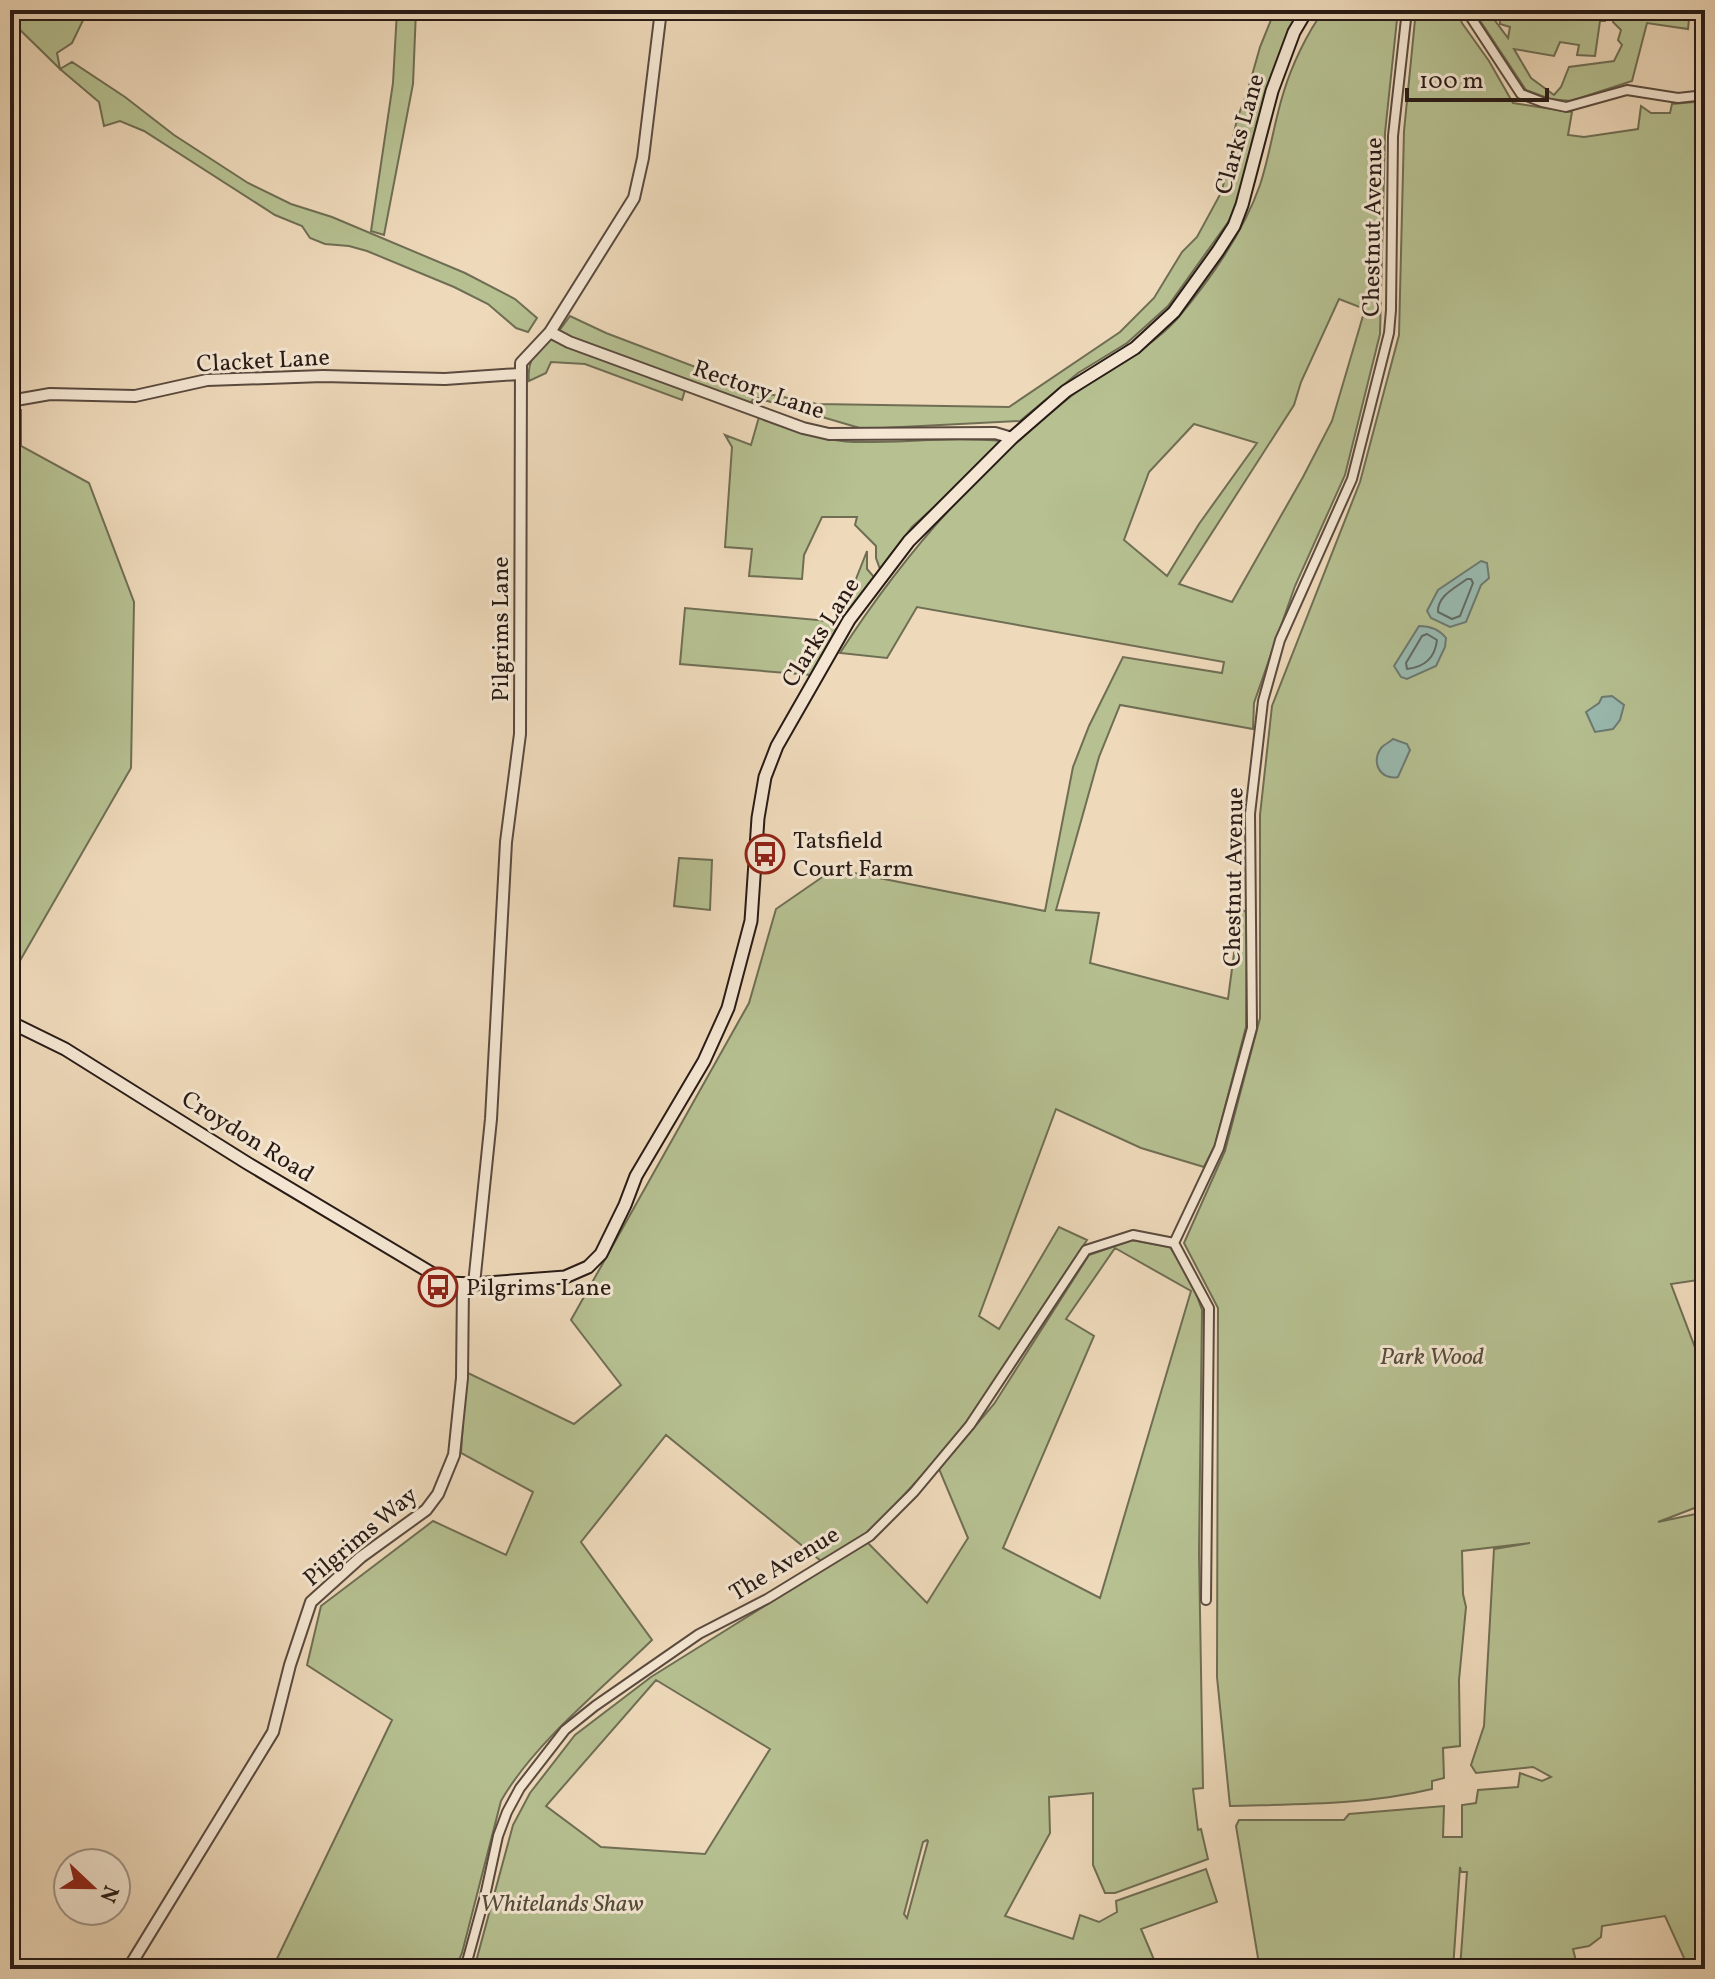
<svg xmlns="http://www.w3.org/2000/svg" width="1715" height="1979" font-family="Vollkorn,serif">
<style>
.green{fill:#b6c091;stroke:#6f6e54;stroke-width:2;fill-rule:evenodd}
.water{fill:#99bab0;stroke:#6c7a72;stroke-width:2}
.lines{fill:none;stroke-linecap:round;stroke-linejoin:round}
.shore{stroke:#606a63;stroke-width:2}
.minor-casing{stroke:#5a4a3f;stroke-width:12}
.tertiary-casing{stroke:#5a4a3f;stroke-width:14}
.secondary-casing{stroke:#281b16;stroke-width:15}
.minor{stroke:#f4e6d2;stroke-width:8}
.tertiary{stroke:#f4e6d2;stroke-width:10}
.secondary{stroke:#f4e6d2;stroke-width:11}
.labels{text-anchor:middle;stroke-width:6;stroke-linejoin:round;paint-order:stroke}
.street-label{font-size:24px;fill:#281b16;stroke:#f4e6d2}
.poi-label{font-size:24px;fill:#281b16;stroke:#f4e6d2;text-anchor:start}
.park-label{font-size:24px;font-style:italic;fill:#534d3b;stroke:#f4e6d2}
</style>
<rect width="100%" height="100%" fill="#eed9ba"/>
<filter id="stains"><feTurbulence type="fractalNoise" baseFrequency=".0025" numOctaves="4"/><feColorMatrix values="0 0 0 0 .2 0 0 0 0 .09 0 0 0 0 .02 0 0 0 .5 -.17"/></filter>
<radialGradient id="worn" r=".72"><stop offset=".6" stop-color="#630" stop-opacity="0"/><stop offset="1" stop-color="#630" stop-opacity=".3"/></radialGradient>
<!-- green -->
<path class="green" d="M10,10H88L72,43L57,53L60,69L72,62L125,97L174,135L248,183L291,204L332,217L465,273L515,299L537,318L528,332L516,328L488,304L454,287L367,251L349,246L325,244L310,238L302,226L275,215L144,131L120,121L104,126L99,102L60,69L10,20Z
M397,10H416L413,84L384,235L371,231L393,83Z
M1275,10H1301L1231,218L1168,306L1127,343L1078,373L1020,421L863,429L754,397L751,403L579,341L559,331L570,316L606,333L764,393L817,404L1009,407L1120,332L1154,298L1182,252L1197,237L1222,191L1237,119L1247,93L1260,47Z
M1324,10H1398L1385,133L1380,334L1345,475L1295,586L1254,703L1253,729L1120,705L1099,757L1056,910L1099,913L1090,963L1228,999L1240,908L1247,913L1246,1027L1215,1145L1204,1167L1141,1148L1056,1109L979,1316L999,1329L1059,1227L1087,1240L956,1438L872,1530L821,1561L666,1435L581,1542L652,1640C603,1688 534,1743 501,1801L462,1953L455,1969H272L392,1720L307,1665L321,1606L433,1521L506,1555L533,1492L461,1453L466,1372L574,1424L621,1385L571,1320L749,1003L776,909L834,869L1045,911L1073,767L1089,726L1123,657L1222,673L1224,662L917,607L887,658L840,653C901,558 977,471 1065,401C1101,371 1145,354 1177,319C1210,280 1243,233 1260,185C1270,155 1274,122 1284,91C1292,65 1307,33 1324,10ZM1339,299L1365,309L1332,421L1303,477L1232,602L1179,584L1294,405L1301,382ZM1194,424L1257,443L1199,524L1167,576L1124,540L1149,472Z
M1416,10H1457L1462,23L1489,61L1513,103L1572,112L1568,135L1584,137L1638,129L1641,106L1651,113H1670L1672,104L1705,101V1279L1671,1284L1705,1374V1504L1658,1522L1705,1512V1969H1689L1665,1916L1602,1926L1601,1937L1589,1946L1573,1949L1578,1969H1460L1467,1872H1461L1460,1867L1453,1969H1263L1258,1958L1236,1826L1239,1820H1344L1349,1814L1444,1806L1443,1837H1462V1805L1476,1803L1478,1790L1518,1787L1520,1773L1542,1781L1551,1777L1533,1767L1476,1773L1471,1765L1484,1726L1494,1549L1530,1543L1462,1551L1463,1594L1466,1607L1459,1680L1460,1746L1443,1748L1444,1778L1432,1781V1789C1366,1805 1297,1804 1230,1806L1217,1677L1218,1308L1184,1243L1225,1151L1260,1018V815L1272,706L1360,482L1399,335L1404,131Z
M1473,10H1487L1508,38L1510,27L1500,24L1499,10L1606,12L1605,21H1600L1595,56L1577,55L1579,45L1560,42L1554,56L1514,49L1531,78L1554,95L1561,87L1569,67L1614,61L1622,45L1618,40L1621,30L1613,22L1612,10H1690L1688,29L1647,23L1632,81L1571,101L1550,99L1526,90Z
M550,339L685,390L682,400L585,364L551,362L546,373L529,381C527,360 535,352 550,339Z
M21,410V446L89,483L134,602L131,768L10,978V411Z
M759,417C791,427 820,441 854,442C904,443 953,436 1002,441L965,479L912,527L880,569L876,558V546L855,525L857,517H822L804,555L802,579L749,576L752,549L725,547L732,447L725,435L751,445Z
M867,551V569L874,577L840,622L811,675L680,664L685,608L839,622Z
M679,858L712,860L710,910L674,906Z
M1132,1240L1170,1247L1193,1285L1202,1310L1199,1553L1203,1788L1193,1789L1198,1830L1201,1829L1208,1859L1115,1893H1105L1093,1865V1793L1049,1797L1050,1833L1005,1916L1073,1939L1080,1915L1099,1922L1117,1912L1116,1901L1206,1869L1217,1902L1141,1929L1158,1969H474L513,1825L530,1793L575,1735L651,1677L867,1542L927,1603L968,1538L939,1469L994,1404L1089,1255ZM1115,1248L1191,1291L1100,1598L1003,1548L1094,1336L1066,1319ZM656,1680L770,1749L705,1854L601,1847L546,1806ZM927,1840L928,1841L907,1918L904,1914L923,1842Z"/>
<!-- water -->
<path class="water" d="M1481,561L1487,563L1489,578L1481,585L1466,622L1450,627L1431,618L1427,611L1438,590Z
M1419,626C1430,626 1439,629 1446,638L1445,647L1436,666L1407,679L1401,677L1394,666Z
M1612,696L1624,705L1620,720L1613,729L1595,732L1586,712L1599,703L1602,697Z
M1393,739L1407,744L1410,750L1398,777C1380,781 1370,761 1382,747C1385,744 1390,742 1393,739Z"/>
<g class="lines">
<!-- shore -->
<path class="shore" d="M1467,579H1471L1473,583L1460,616L1452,619L1438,612C1437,596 1455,588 1467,579Z
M1427,634L1437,640C1435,658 1425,667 1407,669L1406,663L1422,636Z"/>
<!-- minor casing -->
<g class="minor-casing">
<path id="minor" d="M1466,10L1521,94L1542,102L1566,107L1627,90L1678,98L1705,95
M1174,1243L1219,1148L1252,1028L1250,814L1263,701L1280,640L1352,479L1389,333L1391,310L1393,136L1407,10
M1174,1243L1209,1308L1206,1600
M465,1969L485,1896L498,1836L507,1812L520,1788L565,1730L595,1706L699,1634L767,1599L870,1536L914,1492L970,1425L1086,1250L1133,1235L1174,1243"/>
</g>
<!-- tertiary casing -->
<g class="tertiary-casing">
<path id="tertiary" d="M550,332L569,342L803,428L829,434L995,433L1012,438
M10,401L50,394L135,396L207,380L323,376L445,379L519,374
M474,1284L491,1119L506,842L520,734L521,363L550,332L634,198L643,158L661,10
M128,1969L273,1732L290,1665L311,1602L361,1557L426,1510L438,1494L454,1455L462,1378L463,1285"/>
</g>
<!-- secondary casing -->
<g class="secondary-casing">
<path id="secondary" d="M10,1022L65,1049L247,1163L448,1283L474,1284L565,1277L588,1267L601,1254L625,1205L636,1176L704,1061L728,1008L751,921L758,818L765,777L777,746L849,620L909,541L1012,438L1066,391L1135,348L1174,312L1218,251L1234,226L1242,205L1272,91L1294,32L1307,10"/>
</g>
<!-- minor -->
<use href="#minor" class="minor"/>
<!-- tertiary -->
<use href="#tertiary" class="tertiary"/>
<!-- secondary -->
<use href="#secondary" class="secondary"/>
</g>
<!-- icons -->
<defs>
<g id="bus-ring" transform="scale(2)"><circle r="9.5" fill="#f4e6d2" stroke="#8f2418" stroke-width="1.5"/><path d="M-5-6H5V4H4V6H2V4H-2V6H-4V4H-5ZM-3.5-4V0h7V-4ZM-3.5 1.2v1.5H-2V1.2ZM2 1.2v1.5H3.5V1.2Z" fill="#8f2418"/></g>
</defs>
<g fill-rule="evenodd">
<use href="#bus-ring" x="765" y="854"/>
<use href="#bus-ring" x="438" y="1287"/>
</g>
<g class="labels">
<!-- street labels -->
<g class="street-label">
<text transform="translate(1239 134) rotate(-74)" y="8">Clarks Lane</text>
<text transform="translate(1372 227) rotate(-89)" y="8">Chestnut Avenue</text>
<text transform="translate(263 360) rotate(-3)" y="8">Clacket Lane</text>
<text transform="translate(759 389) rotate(19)" y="8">Rectory Lane</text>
<text transform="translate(500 629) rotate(-90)" y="8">Pilgrims Lane</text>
<text transform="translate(820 632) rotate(-58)" y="8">Clarks Lane</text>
<text transform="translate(1233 877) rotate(-89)" y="8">Chestnut Avenue</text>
<text transform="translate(248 1136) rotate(32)" y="8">Croydon Road</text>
<text transform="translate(360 1536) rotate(-40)" y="8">Pilgrims Way</text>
<text transform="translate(784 1563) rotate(-31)" y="8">The Avenue</text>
</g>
<!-- poi labels -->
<g class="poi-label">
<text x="793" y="848">Tatsfield<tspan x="793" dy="28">Court Farm</tspan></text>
<text x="466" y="1295">Pilgrims Lane</text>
</g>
<!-- park labels -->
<g class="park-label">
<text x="1432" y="1364">Park Wood</text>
<text x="562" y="1911">Whitelands Shaw</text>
</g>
</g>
<!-- margin -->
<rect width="1715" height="1979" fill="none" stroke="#eed9ba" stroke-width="40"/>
<rect x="12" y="12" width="1691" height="1955" fill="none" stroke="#281b16" stroke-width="4"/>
<rect x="20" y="20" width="1675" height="1939" fill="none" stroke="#281b16" stroke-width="2"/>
<!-- north arrow -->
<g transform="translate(92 1887) rotate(112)"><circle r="38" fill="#f4e6d2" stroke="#a29587" stroke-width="2"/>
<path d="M0-6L14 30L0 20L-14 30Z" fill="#8f2418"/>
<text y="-12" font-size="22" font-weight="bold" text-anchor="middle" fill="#281b16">N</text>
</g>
<!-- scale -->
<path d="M1407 88v12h140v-12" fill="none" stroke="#281b16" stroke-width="4"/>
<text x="1419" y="88" font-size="24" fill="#281b16" stroke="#f4e6d2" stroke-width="6" paint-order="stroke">100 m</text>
<rect width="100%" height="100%" filter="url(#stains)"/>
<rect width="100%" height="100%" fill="url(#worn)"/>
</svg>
